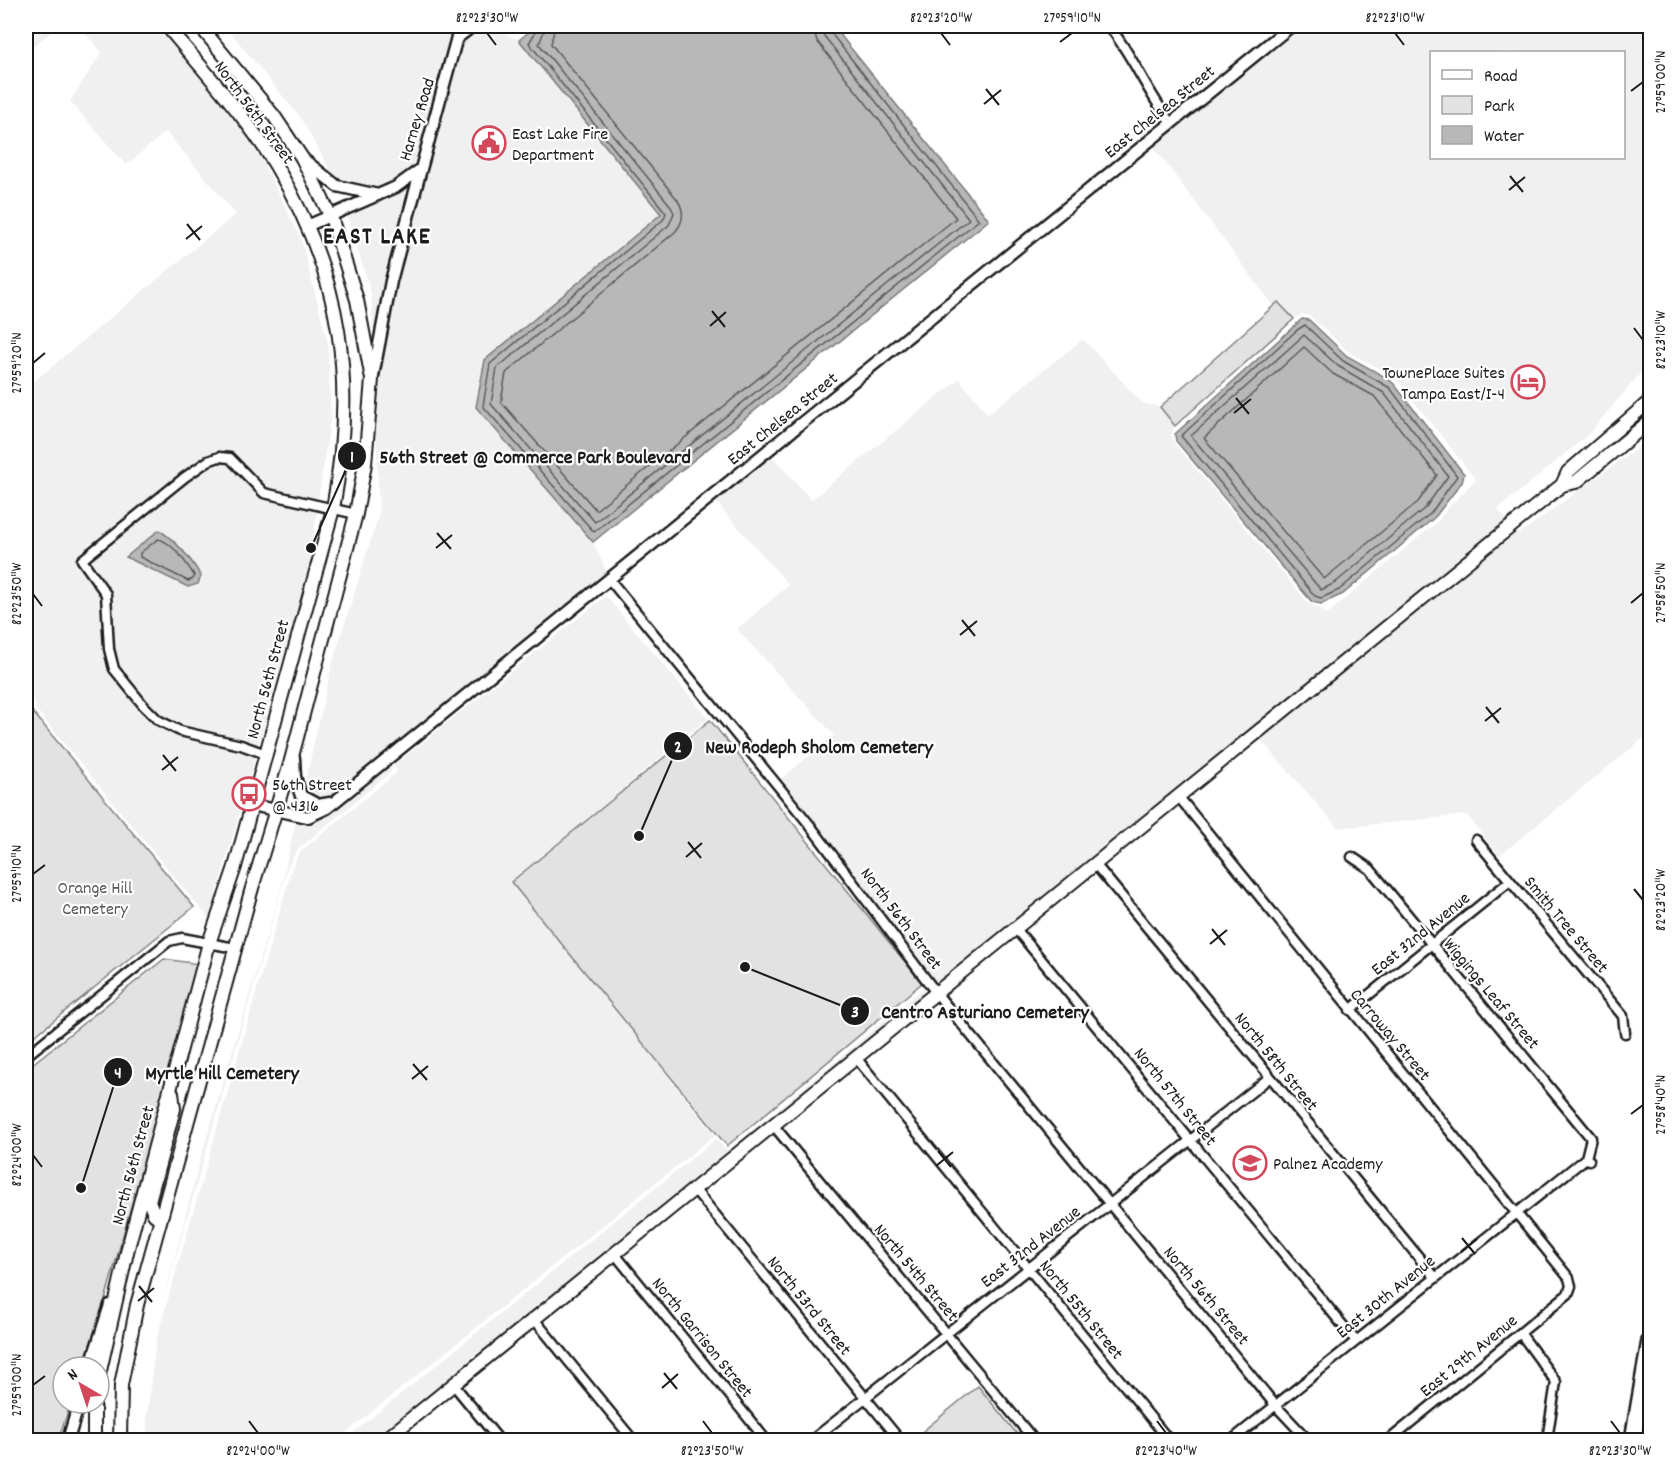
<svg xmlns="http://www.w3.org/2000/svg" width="1676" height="1466" font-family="Dekko,sans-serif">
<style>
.built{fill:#f0f0f0;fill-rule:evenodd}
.green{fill:#e2e2e2;stroke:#7f7f7f;stroke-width:1.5}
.water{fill:#b8b8b8;stroke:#7a7a7a;stroke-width:1.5}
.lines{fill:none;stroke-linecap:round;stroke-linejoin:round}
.shore{stroke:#5a5a5a;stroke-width:1.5}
.minor-casing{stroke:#1c1c1c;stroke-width:13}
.tertiary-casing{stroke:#1c1c1c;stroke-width:15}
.primary-casing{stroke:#1c1c1c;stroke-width:16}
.motorway-casing{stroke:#1c1c1c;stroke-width:20}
.minor{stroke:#fff;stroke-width:8}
.tertiary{stroke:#fff;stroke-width:10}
.primary{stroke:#fff;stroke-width:12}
.motorway{stroke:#fff;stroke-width:15}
.ticks{fill:none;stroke:#1c1c1c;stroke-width:2}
.labels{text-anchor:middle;stroke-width:4.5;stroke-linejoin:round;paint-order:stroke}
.street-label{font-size:18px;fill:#1c1c1c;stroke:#fff}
.poi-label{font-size:18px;fill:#1c1c1c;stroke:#fff;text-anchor:start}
.park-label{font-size:18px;fill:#575757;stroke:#fff}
.district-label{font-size:24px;font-weight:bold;letter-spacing:1.5px;fill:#1c1c1c;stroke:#fff}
.leader{fill:none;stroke:#1c1c1c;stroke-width:2}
.callout-dot{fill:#1c1c1c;stroke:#fff;stroke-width:2}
.mark-label{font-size:18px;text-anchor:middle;font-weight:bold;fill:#fff}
.callout-label{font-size:20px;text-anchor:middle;font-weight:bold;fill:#1c1c1c;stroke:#fff;stroke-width:4.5;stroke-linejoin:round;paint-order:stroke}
.neatline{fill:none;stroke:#1c1c1c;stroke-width:2}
.ticks-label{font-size:15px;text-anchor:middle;fill:#1c1c1c}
</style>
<rect width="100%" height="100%" fill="#fff"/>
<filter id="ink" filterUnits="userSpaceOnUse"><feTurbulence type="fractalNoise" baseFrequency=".0167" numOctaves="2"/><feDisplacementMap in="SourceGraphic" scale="12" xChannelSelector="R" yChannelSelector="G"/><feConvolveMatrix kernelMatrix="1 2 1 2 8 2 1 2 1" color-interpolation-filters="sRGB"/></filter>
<g filter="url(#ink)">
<!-- built -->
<path class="built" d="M26,26H59L26,52Z
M78,26H158L252,140L301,239L328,343L331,415L318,501L266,489L233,455L218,452L205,457L182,473L79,556L78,563L101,595L105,648L110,670L140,709L157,725L178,735L240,749L256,755L209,919L34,707L36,705L26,691V388L236,214L166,132L126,165L70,101L102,52Z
M225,26H455L417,166L394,183L377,190L347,185L335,179L300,117Z
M465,26H488L519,40L661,214L485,360L476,407L593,542L608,575L336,795L322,800L313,799L303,791L332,664L379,514L375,396L396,283Z
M1299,26H1649L1650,362L1588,435L1498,509L1508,522L938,987L780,780L834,735L737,629L789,585L715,501L771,455L811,500L959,379L988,414L1083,339L1142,403L1160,407L1175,426L1171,434L1174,443L1309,604L1319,608L1326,615L1438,521L1450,505L1476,480L1394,376L1350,353L1311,317L1302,314L1294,319L1278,302L1273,305L1152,145ZM1432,52H1624V158H1432Z
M413,182L374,346L371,293L347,215L383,200Z
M1650,439V733L1499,856L1467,815L1338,828L1258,737L1515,530L1519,534Z
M220,462L228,463L263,498L317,510L310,560L299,602L258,746L242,740L181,727L161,716L147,703L119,667L114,649L110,594L88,561L188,481L210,465Z
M606,596L708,718L512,881L715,1135L337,1440H147V1416L156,1341L292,868L299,853L397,772L393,766Z
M389,766L392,771L297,850L288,866L162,1305L201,1157L281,888L296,820L309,822L323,817Z
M926,986L931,993L377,1440H344L716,1139L724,1148L730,1149Z"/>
<!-- green -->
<path class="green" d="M1278,302L1294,319L1175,426L1160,407Z
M32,711L194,907L26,1043V716Z
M710,720L922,983L727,1146L511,882Z
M164,959L199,964L103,1307L83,1367H63V1403H71L58,1440H26V1069Z
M978,1386L1022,1440H912Z"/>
<!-- water -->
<path class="water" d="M536,26H833L989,220L593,542L476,407L485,360L661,214L519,40Z
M1302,319L1309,320L1347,356L1387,378L1394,384L1464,474L1462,482L1435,517L1343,594L1321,604L1312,602L1176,441L1175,434Z
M159,530C176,541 191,559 201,576L198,584L188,587L126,557Z"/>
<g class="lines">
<!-- shore -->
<path class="shore" d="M539,26L529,43L666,213L663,220L490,364L483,406L594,532L979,220L830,32L829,26
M546,26L539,44L670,205L674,213L669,225L497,368L491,404L595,522L969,219L824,36L821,26
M555,26L551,44L677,199C685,211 684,222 675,232L506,373L501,402L596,510L956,218L817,41L812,26
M1305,325L1343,361L1390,388L1457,476L1431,513L1339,590L1321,598L1315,596L1181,436L1297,330Z
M1304,335L1338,366L1384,393L1448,476L1425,508L1335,583L1321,590L1191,436Z
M1304,347L1333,374L1374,396L1437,475L1418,502L1324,579L1204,438Z
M158,539C171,541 187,564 194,575L193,579L188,581L140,557V553Z"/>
<!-- minor casing -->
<g class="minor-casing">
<path id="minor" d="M1109,26C1133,56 1147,92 1171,123
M456,40L474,26
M610,580L809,824L937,994L1276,1406L1308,1440
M266,754L241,745L180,731L158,720L144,706L114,669L109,649L106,594L82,560L185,477L208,461L219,457L230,458L264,493L356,514
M1178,796L1569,1278L1571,1286L1568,1294L1389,1440
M1476,840L1623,1016L1625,1033
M1352,857L1370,869L1591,1138L1586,1158
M1095,864L1435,1277
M1016,929L1355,1340
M1350,1010L1510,881
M26,1056L169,941L182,938L235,948
M857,1059L1169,1440
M774,1126L1034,1440
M695,1190L900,1440
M615,1254L766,1440
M534,1319L633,1440
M1521,1334L1556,1382L1547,1440
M453,1384L499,1440
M812,1440L1269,1078
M1232,1440L1586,1158L1589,1160"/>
</g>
<!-- tertiary casing -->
<g class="tertiary-casing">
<path id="tertiary" d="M302,158L337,186L378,195
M307,226L396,187L421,169L460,26
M373,376L391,281L421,169
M294,758L295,777L301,796L318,805L330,803
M252,805L308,817L327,808L1291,26
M90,1367L110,1305
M68,1440L79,1403"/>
</g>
<!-- primary casing -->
<g class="primary-casing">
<path id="primary" d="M1562,485L1576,482L1650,421
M160,1219L154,1214L149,1201L174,1109L172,1093
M99,1375L128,1248L209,943L235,867L333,509C356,382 343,278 276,166C246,116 204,71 167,26
M94,1403V1440
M120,1440L121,1385L137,1305L252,888L290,764L356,514L365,464L372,379L357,300L331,217L302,158L274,116L200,26
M385,1440L1562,485L1568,472L1650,401"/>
</g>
<!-- motorway casing -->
<g class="motorway-casing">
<path id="motorway" d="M1633,1440L1650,1341"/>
</g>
<!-- minor -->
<use href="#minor" class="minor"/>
<!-- tertiary -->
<use href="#tertiary" class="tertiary"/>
<!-- primary -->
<use href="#primary" class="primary"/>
<!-- motorway -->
<use href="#motorway" class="motorway"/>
</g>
</g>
<!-- ticks -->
<path class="ticks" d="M487,33L496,45M941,33L950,45M1395,33L1404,45M1060,42L1072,33M986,89L999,105M1631,91L1643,82M984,104L1001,90M1510,176L1523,192M1509,190L1525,177M187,224L200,240M186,239L202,226M712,311L725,327M710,326L726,312M1634,328L1643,340M33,363L45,353M1236,398L1249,414M1234,413L1251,399M437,533L451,549M436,548L452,535M33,594L42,606M1631,603L1643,593M962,620L975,636M960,635L977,621M1486,707L1499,723M1485,721L1501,708M163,755L176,771M162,770L178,757M688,842L701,858M686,857L702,843M33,874L45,865M1634,889L1643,900M1212,929L1225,945M1210,944L1227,930M413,1064L427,1080M412,1079L428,1066M1631,1114L1643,1105M938,1151L951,1167M33,1155L42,1167M936,1166L953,1152M1462,1238L1475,1254M1461,1252L1477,1239M139,1286L152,1302M138,1301L154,1288M664,1373L677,1389M33,1385L45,1376M662,1388L678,1374M249,1421L258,1433M703,1421L712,1433M1157,1421L1166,1433M1611,1421L1620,1433"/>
<!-- icons -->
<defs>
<g id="civic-ring" transform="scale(1.725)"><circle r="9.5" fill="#fff" stroke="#d1495b" stroke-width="1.5"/><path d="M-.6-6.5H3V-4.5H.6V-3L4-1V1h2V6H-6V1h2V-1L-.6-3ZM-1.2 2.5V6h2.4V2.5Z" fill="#d1495b"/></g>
<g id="hotel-ring" transform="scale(1.725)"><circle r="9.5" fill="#fff" stroke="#d1495b" stroke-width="1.5"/><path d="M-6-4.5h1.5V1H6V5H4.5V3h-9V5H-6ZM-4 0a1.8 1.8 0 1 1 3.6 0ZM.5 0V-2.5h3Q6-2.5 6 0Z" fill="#d1495b"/></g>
<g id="bus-ring" transform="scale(1.725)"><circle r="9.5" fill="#fff" stroke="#d1495b" stroke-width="1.5"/><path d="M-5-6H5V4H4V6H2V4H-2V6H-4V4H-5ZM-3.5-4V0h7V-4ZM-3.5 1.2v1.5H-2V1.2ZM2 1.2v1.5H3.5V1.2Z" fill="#d1495b"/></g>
<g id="school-ring" transform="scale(1.725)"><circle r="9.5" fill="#fff" stroke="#d1495b" stroke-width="1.5"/><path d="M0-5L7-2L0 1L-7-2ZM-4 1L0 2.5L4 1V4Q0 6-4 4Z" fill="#d1495b"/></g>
</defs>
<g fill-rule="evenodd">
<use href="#civic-ring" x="489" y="143"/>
<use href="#hotel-ring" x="1528" y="382"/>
<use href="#bus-ring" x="249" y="794"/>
<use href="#school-ring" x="1250" y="1163"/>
</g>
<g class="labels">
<!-- street labels -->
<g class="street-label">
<text transform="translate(1159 111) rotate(-39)" y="6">East Chelsea Street</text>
<text transform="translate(255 112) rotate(54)" y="6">North 56th Street</text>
<text transform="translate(416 119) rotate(-73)" y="6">Harney Road</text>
<text transform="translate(782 418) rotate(-39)" y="6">East Chelsea Street</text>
<text transform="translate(267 679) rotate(-75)" y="6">North 56th Street</text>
<text transform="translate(902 918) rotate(53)" y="6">North 56th Street</text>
<text transform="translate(1567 924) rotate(50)" y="6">Smith Tree Street</text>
<text transform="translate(1420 933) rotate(-39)" y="6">East 32nd Avenue</text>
<text transform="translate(1492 993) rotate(50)" y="6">Wiggings Leaf Street</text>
<text transform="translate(1391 1034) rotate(50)" y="6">Carroway Street</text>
<text transform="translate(1277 1061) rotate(51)" y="6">North 58th Street</text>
<text transform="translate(1176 1096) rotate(51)" y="6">North 57th Street</text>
<text transform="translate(132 1165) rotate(-75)" y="6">North 56th Street</text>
<text transform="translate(1030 1246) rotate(-38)" y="6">East 32nd Avenue</text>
<text transform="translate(917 1272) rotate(50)" y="6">North 54th Street</text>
<text transform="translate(1207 1295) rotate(50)" y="6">North 56th Street</text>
<text transform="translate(1385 1296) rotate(-39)" y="6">East 30th Avenue</text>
<text transform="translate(810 1305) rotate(51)" y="6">North 53rd Street</text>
<text transform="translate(1082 1309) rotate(51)" y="6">North 55th Street</text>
<text transform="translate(703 1337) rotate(51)" y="6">North Garrison Street</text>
<text transform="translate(1468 1355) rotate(-39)" y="6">East 29th Avenue</text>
</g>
<!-- poi labels -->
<g class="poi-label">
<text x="512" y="139">East Lake Fire<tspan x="512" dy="21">Department</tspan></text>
<text x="1505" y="378" text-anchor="end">TownePlace Suites<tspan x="1505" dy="21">Tampa East/I-4</tspan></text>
<text x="272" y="790">56th Street<tspan x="272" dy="21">@ 4316</tspan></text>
<text x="1273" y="1169">Palnez Academy</text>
</g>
<!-- park labels -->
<g class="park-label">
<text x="95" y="893">Orange Hill<tspan x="95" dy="21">Cemetery</tspan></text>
</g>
<!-- district labels -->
<g class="district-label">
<text x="377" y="243">EAST LAKE</text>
</g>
</g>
<!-- callouts -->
<path class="leader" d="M311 548L352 456M639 836L678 746M745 967L855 1011M81 1188L118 1072"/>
<g class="callout-dot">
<circle cx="311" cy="548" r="6"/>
<circle cx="639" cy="836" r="6"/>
<circle cx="745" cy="967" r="6"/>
<circle cx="81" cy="1188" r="6"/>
<circle cx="352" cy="456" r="15"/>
<circle cx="678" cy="746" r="15"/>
<circle cx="855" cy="1011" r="15"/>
<circle cx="118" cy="1072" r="15"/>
</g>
<g class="mark-label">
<text x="352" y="462">1</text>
<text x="678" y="752">2</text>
<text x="855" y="1017">3</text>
<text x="118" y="1078">4</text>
</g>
<g class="callout-label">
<text x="535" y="463">56th Street @ Commerce Park Boulevard</text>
<text x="819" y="753">New Rodeph Sholom Cemetery</text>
<text x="985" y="1018">Centro Asturiano Cemetery</text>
<text x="222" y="1079">Myrtle Hill Cemetery</text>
</g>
<!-- margin -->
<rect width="1676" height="1466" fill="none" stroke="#fff" stroke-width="66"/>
<!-- legend -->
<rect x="1430" y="51" width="195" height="108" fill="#ffffff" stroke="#a4a4a4" stroke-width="1.5"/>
<rect x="1442" y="70" width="30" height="9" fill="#ffffff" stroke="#a4a4a4" stroke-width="1.5"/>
<text x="1484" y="81" font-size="18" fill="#1c1c1c">Road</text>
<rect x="1442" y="96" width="30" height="18" fill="#e2e2e2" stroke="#a4a4a4" stroke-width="1.5"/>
<text x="1484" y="111" font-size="18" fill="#1c1c1c">Park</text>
<rect x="1442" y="126" width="30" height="18" fill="#b8b8b8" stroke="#a4a4a4" stroke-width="1.5"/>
<text x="1484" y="141" font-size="18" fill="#1c1c1c">Water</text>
<!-- north arrow -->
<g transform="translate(81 1385) rotate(321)"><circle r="28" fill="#ffffff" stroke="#a4a4a4" stroke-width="1.5"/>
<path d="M0-4.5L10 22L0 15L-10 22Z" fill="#d1495b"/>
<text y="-9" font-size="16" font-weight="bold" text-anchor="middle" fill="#1c1c1c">N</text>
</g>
<rect x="33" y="33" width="1610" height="1400" class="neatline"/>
<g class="ticks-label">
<text x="487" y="22">82°23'30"W</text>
<text x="941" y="22">82°23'20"W</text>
<text x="1072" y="22">27°59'10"N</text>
<text x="1395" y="22">82°23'10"W</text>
<text transform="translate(1660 82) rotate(-90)" y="5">27°59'00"N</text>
<text transform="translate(1660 340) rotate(-90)" y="5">82°23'10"W</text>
<text transform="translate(16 363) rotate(-90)" y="5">27°59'20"N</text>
<text transform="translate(1660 593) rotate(-90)" y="5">27°58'50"N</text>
<text transform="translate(16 594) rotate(-90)" y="5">82°23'50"W</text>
<text transform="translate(16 874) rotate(-90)" y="5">27°59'10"N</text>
<text transform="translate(1660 900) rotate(-90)" y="5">82°23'20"W</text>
<text transform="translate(1660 1105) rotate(-90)" y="5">27°58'40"N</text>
<text transform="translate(16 1155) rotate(-90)" y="5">82°24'00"W</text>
<text transform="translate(16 1385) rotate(-90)" y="5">27°59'00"N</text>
<text x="258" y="1455">82°24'00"W</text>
<text x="712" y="1455">82°23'50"W</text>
<text x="1166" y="1455">82°23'40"W</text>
<text x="1620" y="1455">82°23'30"W</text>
</g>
</svg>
